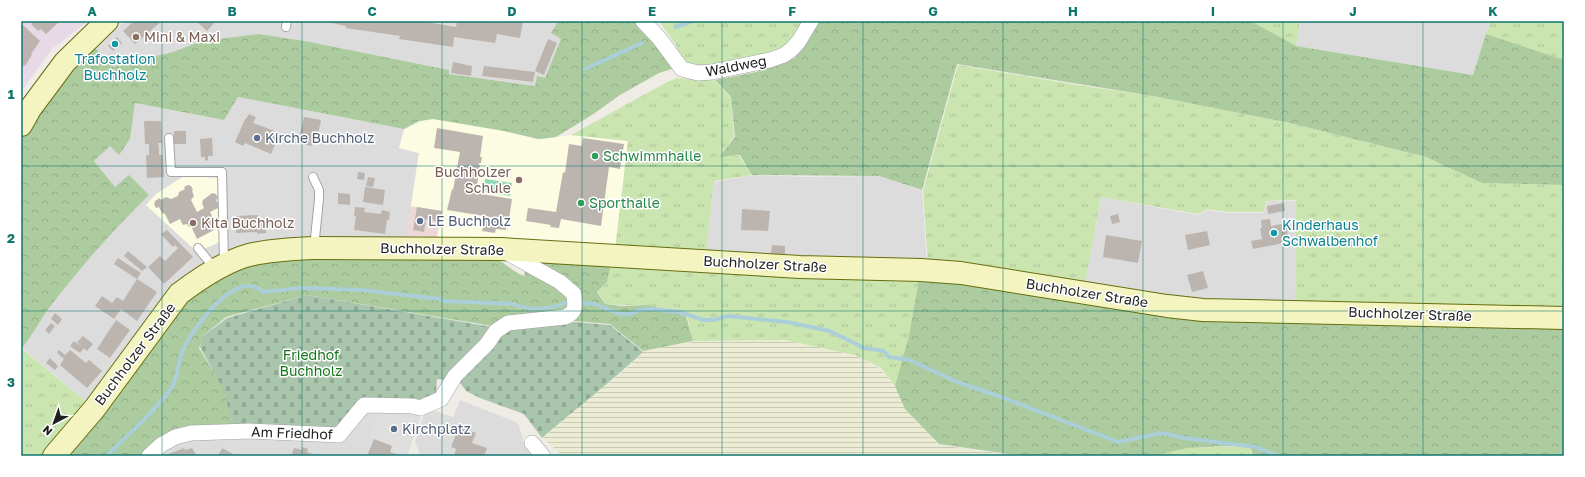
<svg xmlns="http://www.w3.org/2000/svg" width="1585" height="477" font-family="'Golos Text',sans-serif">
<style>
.residential{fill:#dddcdc}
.commercial{fill:#eed7d7}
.industrial{fill:#e7d9e5}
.education{fill:#fcfce2}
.farmland{fill:url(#farmland-rules)}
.grass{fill:url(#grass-tufts)}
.forest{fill:url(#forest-crowns)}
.cemetery{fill:url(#cemetery-stones)}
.pitch{fill:#8bd7b8}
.parking{fill:#dfdfdf}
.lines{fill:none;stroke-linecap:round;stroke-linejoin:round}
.stream{stroke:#aacfd9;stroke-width:4}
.building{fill:#bcb5af}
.lane-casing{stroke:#a3a3a3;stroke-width:10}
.street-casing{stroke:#a3a3a3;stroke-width:16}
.secondary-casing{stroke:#666e0e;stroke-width:24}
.lane{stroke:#fff;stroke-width:8}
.street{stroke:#fff;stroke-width:15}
.secondary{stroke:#f3f4bf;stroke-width:22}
.grid{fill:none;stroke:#0f766e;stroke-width:1;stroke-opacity:0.55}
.education-dot{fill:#8d6e63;stroke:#fff;stroke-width:1.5}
.culture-dot{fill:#0f9aa8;stroke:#fff;stroke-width:1.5}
.service-dot{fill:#5c6f8a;stroke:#fff;stroke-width:1.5}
.leisure-dot{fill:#2e9e5b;stroke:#fff;stroke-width:1.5}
.labels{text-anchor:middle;stroke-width:3;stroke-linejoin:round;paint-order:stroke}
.education-label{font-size:14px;fill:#785e54;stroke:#fff;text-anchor:start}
.culture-label{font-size:14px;fill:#0d838f;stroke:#fff}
.street-label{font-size:14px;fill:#1f1f1f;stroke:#fff}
.service-label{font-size:14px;fill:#4e5e75;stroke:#fff;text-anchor:start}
.leisure-label{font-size:14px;fill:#27864d;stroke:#fff;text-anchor:start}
.park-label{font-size:14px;fill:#15751b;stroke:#fff}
.neatline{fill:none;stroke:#0f766e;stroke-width:1.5}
.grid-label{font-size:13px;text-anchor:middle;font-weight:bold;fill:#0f766e}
</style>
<defs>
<pattern id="farmland-rules" width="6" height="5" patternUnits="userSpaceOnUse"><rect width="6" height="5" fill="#ebecd3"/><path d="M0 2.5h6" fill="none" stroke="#c9cab5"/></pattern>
<pattern id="grass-tufts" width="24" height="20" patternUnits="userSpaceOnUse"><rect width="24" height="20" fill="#cbe5b0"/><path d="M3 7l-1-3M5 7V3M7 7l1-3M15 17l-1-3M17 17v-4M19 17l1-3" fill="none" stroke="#aec497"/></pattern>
<pattern id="forest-crowns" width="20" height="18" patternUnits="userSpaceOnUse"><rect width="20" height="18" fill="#accb9e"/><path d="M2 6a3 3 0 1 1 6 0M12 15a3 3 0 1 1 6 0" fill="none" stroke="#94ae88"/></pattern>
<pattern id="cemetery-stones" width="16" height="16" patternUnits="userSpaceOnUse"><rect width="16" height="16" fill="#a9c6ad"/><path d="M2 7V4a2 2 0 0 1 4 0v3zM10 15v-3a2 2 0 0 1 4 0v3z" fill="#91aa94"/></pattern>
</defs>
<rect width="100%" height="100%" fill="#efece6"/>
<!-- residential -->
<path class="residential" d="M125,21H558L551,33L561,39L545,78L535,86L449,74V70L305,41L259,34L202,41L170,53L130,61L114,67L95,48Z
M1300,21H1491L1473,75L1296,46Z
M238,97L404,129L399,148L419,153L406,238L343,240L90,405L22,348L48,309L78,272L124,219L149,195L115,187L94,161L110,145L119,154L130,139L135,103L224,120Z
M754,175L805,177L879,176L922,191L927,265L706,254L714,182Z
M1101,197L1198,215L1208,210L1228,213H1264L1267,201H1296L1295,302H1204L1085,284Z
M460,400L518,423L526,449L532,456H422L420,454L415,442L426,408L453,417Z
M366,407L424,408L407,456H156L184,438L345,440Z"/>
<!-- commercial -->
<path class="commercial" d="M411,206L442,211L437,238H406Z"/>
<!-- industrial -->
<path class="industrial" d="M21,21H88L52,49L21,92Z"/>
<!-- education -->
<path class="education" d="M433,119L504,131L539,140L570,135L628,141L615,250L437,238L442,211L411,206L419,153L399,148L404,130L419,122Z
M184,176L218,178L220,242L197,252L146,205L156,194Z"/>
<!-- farmland -->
<path class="farmland" d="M785,340L855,355L880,369L895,386L905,409L939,445L1020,456H563L543,438L578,407L626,369L643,351L693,342Z"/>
<!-- grass -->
<path class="grass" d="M659,21H806L780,52L699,68L688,63L675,50L677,47Z
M1251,21H1300L1296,46Z
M1491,21H1564V60L1486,34Z
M958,65L1090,87L1153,96L1290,123L1426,157L1482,183L1564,185V310L1295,302L1296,200L1266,201L1264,212H1227L1208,209L1198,214L1101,197L1085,284L928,264L923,191Z
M677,78L714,80L731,98L734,137L719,156H739L752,175L714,181L706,254L615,250L628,141L571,135L667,82Z
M611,263L919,279L909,337L895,386L881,368L855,355L785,340L693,341L687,316L649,305H622L605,304L598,292L607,282Z
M21,348L90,405L42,456H21Z
M1250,446L1252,456H1155L1186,448Z"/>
<!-- forest -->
<path class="forest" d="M558,21H637L665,55L672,69L659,73L620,95L592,115L556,137L539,139L504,131L433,119L419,121L404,129L238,97L224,120L135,103L130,139L119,155L110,146L94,161L115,187L129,175L149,195C113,230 80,268 49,308C41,318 29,342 21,348V139L36,114L73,69L95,48L114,67L130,61L170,53L202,41L259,34L305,41L449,70V74L535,86L537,76L545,78L561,39L551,33Z
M812,21H1251L1296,46L1473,75L1486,34L1564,60V185L1482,183L1426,157L1290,123L1153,96L957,64L922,190L879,176L752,175L740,155L719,157L735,137L731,97L715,80L756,72L795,58Z
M286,257H494C505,263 513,272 524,276L527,258L611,263L607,282L597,292L605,304L622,306L649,305L686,316L693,341L643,351L610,324L574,321L562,316L498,327L307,295L226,317L203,336L199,348L224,389L234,428L156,440L140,456H64L186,299L223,272Z
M919,279L1564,326V456H1253L1250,445L1187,448L1154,456H1023L939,444L905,409L895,386L909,336Z"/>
<!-- cemetery -->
<path class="cemetery" d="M307,295L498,328L560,324L574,322L610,325L643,352C611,382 575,409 542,438L524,414L480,398L466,391L457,378L447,380L437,379L436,393L424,404H364L341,430L234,428L223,389L200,347L202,337L227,318Z"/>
<!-- pitch -->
<path class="pitch" d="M485,179L512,183L510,196L483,191Z"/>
<!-- parking -->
<path class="parking" d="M413,407L423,409L407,456H403L391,451L393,445L369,436L378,411L408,418Z"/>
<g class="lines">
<!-- stream -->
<path class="stream" d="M676,27L693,21
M585,69L642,43
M582,303L595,304L619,314H631L639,310L651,309L680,312L703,320H714L728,316L787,322L830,331L864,348L884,351L889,357L910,360L957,382L1004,398L1118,442L1162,433L1184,438L1256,447L1278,456
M107,456C129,433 154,413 172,387C178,377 178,363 182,352C191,331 236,266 263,292L302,288L362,290L440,299L443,301L513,304C532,312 551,309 570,301"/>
</g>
<!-- building -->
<path class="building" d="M32,21H57L59,22L46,34L41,29L38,31L31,24L33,22Z
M134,21H162L135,44L123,31Z
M196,21H216L207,31Z
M322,21H420L456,27L457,21H487L498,23L499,21H523L520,38L497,34L495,43L454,37L453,47L399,39L400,36L346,28V26Z
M23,25L40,41L31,54L32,55L25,66L24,65L21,69V28Z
M117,37L122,43L113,51L108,46Z
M548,39L557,43L544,75L535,71Z
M453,62L472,66L471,76L451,73Z
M484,66L535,72L533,82L482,76Z
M249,114L256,117L253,123L280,133L271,154L245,143L243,146L235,142L245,119H246Z
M304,117L321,120L317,139L314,138L312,146L298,143Z
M144,121H161L162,143H158L159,149V155H163L164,177L147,178L146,155H149V144H145Z
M437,128L483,136L480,157H482L481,163H479V165H480L479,170H478L477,172H479L476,193L512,199L509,220L447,210L452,189L453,190L460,152L434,148Z
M174,131H186V144H174Z
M212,138L213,156H208V160L205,161V157H201L200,139Z
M583,138L624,144L620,169L609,167L601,226L561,219L559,228L550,227L551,225L526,221L528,208L556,212L563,172L565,173L569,144L582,146Z
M358,172L365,173L364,180L357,179Z
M368,177L375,178L373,187L366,186Z
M188,185L191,186L193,190L192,191L194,196L191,200L197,212L204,208L202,203L203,200L212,193L216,194L218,198L216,200L219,205L218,208L210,212L213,218L211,224L214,230L197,239L191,226L189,227L187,224L183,225L180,219L170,224L165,214L162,213L159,207L156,208L154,204L155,201L160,198L161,200L166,197L171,199L178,196L179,192L185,189L184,187Z
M365,187L385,190L383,205L363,202Z
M338,193L350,194V205L338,204Z
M1284,203L1285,211L1268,214L1267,206Z
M355,207L365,208L364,212L381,214L382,210L390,212L389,220H387L385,234L354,230L356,216H354Z
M417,207L442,211L440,222L426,219L424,232L413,230Z
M742,209L770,211L768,231L741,230Z
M1118,214L1120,222L1112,224L1110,216Z
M258,215V222H266V233L257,234V232L236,233V216Z
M486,219L497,221V224L506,225V230L496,229L495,233L482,231Z
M1270,219L1271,226L1286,223L1289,242L1253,249L1251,241L1262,239L1260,228H1262L1261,220Z
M167,230L193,257L164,284L148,267L160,256L165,261L178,248L175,245L173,247L161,234Z
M1207,231L1210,245L1188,250L1185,235Z
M1106,235L1142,241L1138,263L1103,257Z
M772,245L785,246V255L771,254Z
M128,251L147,267L142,271L124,256Z
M118,258L141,273L137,279L114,264Z
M1203,271L1208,288L1192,292L1187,275Z
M137,279L157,292L137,321L121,309L114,319L95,306L102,296L112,303L117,297L123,301Z
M55,313L62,319L58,325L51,319Z
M116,320L130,330L110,358L97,349Z
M51,323L55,326L49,334L45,330Z
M83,336L93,344L87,351L77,342Z
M74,341L84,348L80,353L70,346Z
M59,350L65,355L70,350L86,363L89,360L102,371L87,388L60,365L64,359L57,353Z
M50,358L58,366L55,370L46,363Z
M459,427L476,433L472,443L487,448L484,456H454L456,449L451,447Z
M374,439L392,446L390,452L402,456H367Z
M302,447L308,449L307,452L315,455L314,456H291L294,448L302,450Z
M184,448L185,450L192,448L197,456H167L166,455Z
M222,448L233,454L237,456H218Z"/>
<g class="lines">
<!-- lane casing -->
<g class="lane-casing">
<path id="lane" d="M286,27L287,21
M169,138L171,172H222L224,263
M313,177L319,190V199L314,248
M198,248L215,269"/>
</g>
<!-- street casing -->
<g class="street-casing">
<path id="street" d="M643,21L659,38L682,69L698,73L712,72L770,60L784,55L792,49L799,41L811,21
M532,443L543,456
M149,456L161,445L175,437L191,433L250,431L339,435L364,405L413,406L420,408L441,399L455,376L487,344L496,331L508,323L565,317C577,312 575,305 574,294L560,282L504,251"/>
</g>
<!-- secondary casing -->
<g class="secondary-casing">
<path id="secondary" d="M21,125L30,109L65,62L107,21
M54,456L95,408L179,294C200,278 224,262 249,255C270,250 293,249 314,248L501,249L800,267L921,270L961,273L1167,306L1203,310L1564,318"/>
</g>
<!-- lane -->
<use href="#lane" class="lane"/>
<!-- street -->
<use href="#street" class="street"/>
<!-- secondary -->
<use href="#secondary" class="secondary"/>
</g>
<!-- grid -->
<path class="grid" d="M162,21V456M302,21V456M442,21V456M582,21V456M722,21V456M863,21V456M1003,21V456M1143,21V456M1283,21V456M1423,21V456M21,166H1564M21,311H1564"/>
<!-- markers -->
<g class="education-dot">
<circle cx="136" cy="37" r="4"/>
<circle cx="519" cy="180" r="4"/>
<circle cx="193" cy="223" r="4"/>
</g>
<g class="culture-dot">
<circle cx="115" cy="44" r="4"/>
<circle cx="1274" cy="233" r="4"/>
</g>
<g class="service-dot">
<circle cx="257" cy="138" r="4"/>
<circle cx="420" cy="221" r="4"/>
<circle cx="394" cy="429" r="4"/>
</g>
<g class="leisure-dot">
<circle cx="595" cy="156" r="4"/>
<circle cx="581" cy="203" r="4"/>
</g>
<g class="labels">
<!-- education labels -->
<g class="education-label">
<text x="144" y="42">Mini &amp; Maxi</text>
<text x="511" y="177" text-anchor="end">Buchholzer<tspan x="511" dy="16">Schule</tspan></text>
<text x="201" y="228">Kita Buchholz</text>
</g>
<!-- culture labels -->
<g class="culture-label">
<text x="115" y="64">Trafostation<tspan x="115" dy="16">Buchholz</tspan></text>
<text x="1282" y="230" text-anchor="start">Kinderhaus<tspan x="1282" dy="16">Schwalbenhof</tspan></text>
</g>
<!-- street labels -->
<g class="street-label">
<text transform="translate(736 66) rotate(-11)" y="5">Waldweg</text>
<text transform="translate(442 249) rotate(1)" y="5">Buchholzer Straße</text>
<text transform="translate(765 264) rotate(3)" y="5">Buchholzer Straße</text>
<text transform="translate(1087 293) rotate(9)" y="5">Buchholzer Straße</text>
<text transform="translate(1410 314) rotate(2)" y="5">Buchholzer Straße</text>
<text transform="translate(135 354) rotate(-53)" y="5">Buchholzer Straße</text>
<text transform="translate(292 433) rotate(2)" y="5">Am Friedhof</text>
</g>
<!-- service labels -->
<g class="service-label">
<text x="265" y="143">Kirche Buchholz</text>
<text x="428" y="226">LE Buchholz</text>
<text x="402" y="434">Kirchplatz</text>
</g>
<!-- leisure labels -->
<g class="leisure-label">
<text x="603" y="161">Schwimmhalle</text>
<text x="589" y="208">Sporthalle</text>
</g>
<!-- park labels -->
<g class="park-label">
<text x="311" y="360">Friedhof<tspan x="311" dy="16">Buchholz</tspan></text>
</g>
</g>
<!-- border -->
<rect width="1585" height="477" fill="none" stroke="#ffffff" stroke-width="44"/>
<!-- north arrow -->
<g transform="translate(54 423) rotate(221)" stroke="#ffffff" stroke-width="3" paint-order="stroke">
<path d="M0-3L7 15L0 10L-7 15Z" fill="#1f1f1f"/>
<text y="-6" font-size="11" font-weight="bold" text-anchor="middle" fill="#1f1f1f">N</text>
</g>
<rect x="22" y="22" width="1541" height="433" class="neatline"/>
<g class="grid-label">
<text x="92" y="16">A</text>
<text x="232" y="16">B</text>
<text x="372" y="16">C</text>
<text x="512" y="16">D</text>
<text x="652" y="16">E</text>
<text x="792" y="16">F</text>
<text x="933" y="16">G</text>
<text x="1073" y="16">H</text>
<text x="1213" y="16">I</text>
<text x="1353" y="16">J</text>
<text x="1493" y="16">K</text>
<text x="11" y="99">1</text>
<text x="11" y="243">2</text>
<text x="11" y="387">3</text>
</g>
</svg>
